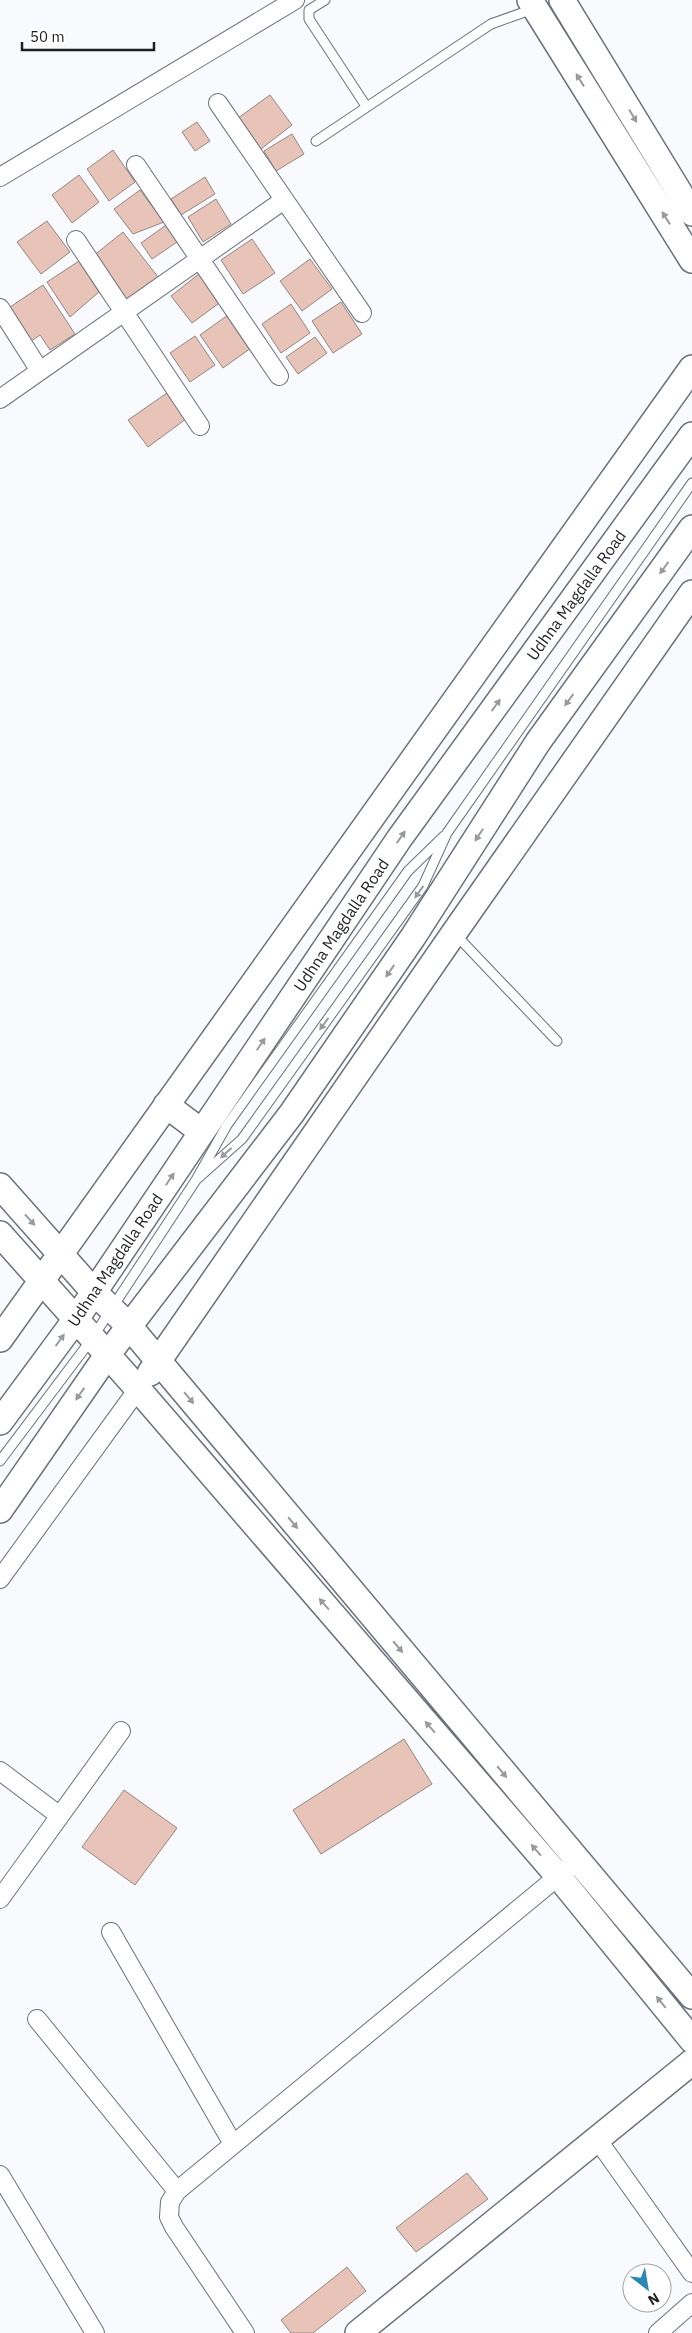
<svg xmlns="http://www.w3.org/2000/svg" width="692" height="2333" font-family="'IBM Plex Sans',sans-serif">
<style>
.building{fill:#e8c3b8;stroke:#928783}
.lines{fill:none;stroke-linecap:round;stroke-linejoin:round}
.lane-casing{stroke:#6c717a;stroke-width:11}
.street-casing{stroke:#6c717a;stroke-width:20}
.secondary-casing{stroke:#6c717a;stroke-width:28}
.lane{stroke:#fff;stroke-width:9}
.street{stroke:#fff;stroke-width:18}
.secondary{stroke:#fff;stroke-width:25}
.oneway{fill:#999a9c}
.labels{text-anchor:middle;stroke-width:4;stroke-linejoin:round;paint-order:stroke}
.street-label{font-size:16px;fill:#1c1e22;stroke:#fff}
</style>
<rect width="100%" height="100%" fill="#f8fafe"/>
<!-- building -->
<path class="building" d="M270,95L292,125L261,149L238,118Z
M197,122L210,141L195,151L182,132Z
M292,134L304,154L276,171L264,151Z
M113,150L135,182L109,201L87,169Z
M79,175L99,202L72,223L52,195Z
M205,177L215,194L181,215L171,199Z
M140,190L164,222L133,234L114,209Z
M216,199L231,224L203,242L188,217Z
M47,221L70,252L41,274L17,242Z
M169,223L180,240L152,259L141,243Z
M123,232L158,277L127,302L92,257Z
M252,239L275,273L243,294L221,260Z
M310,259L332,289L302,311L280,281Z
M79,261L99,292L70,317L47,282Z
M200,273L222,301L192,323L171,296Z
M43,285L75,334L50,350L40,335L30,342L7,309Z
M341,302L362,334L333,353L312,321Z
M291,304L310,333L281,353L262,324Z
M228,315L251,348L223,368L200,335Z
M195,336L215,365L190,382L170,353Z
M315,337L327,353L298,374L286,357Z
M167,393L186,419L148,447L128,420Z
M404,1739L432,1784L321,1854L293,1810Z
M124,1790L177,1828L135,1885L82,1847Z
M467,2173L488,2199L416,2252L396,2228Z
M347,2267L366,2291L313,2333H291L281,2320Z"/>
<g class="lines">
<!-- lane casing -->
<g class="lane-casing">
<path id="lane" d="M325,0L309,10V19L366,106
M316,141L491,24L533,9
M456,935L557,1041
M196,1180L242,1139L423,886L447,833L692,483
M0,1461L91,1340L196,1180L227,1125L408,871L444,836"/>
</g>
<!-- street casing -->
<g class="street-casing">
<path id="street" d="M218,103L362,313
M136,165L279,376
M0,177L295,0
M76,240L200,426
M0,308L40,371
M0,399L284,200
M0,1579L138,1389
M0,1771L60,1816
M0,1899L121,1731
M111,1932L233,2144
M37,2019L177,2191
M597,2139L692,2273
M0,2175L95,2333
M245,2333L174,2227L169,2217L170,2202L177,2191L567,1869
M658,2333L692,2303"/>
</g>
<!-- secondary casing -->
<g class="secondary-casing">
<path id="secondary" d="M530,0L692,260
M562,0L692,213
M166,1105L202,1132
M0,1186L94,1292L129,1326L692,1996
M0,1234L138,1389L559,1877L692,2040
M0,1339L692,368
M150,1373L454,933L692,593
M0,1422L76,1319L399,839L692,435
M0,1510L108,1354L292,1113L413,937L538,742L692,528
M358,2333L692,2062"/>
</g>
<!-- lane -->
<use href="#lane" class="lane"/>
<!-- street -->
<use href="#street" class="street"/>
<!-- secondary -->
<use href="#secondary" class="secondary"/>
</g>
<!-- one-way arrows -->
<defs><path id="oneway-solid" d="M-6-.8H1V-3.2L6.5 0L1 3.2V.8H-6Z" transform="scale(1.25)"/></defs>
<g class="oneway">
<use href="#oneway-solid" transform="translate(580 80) rotate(-122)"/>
<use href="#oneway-solid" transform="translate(633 116) rotate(59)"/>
<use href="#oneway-solid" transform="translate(666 218) rotate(-122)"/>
<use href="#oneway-solid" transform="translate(664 568) rotate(126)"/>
<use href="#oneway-solid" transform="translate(569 700) rotate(126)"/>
<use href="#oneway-solid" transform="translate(496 705) rotate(-54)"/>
<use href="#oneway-solid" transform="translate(479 835) rotate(123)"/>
<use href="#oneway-solid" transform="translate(401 837) rotate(-55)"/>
<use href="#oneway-solid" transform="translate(419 892) rotate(125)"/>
<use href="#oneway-solid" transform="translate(390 971) rotate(125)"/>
<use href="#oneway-solid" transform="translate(324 1024) rotate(126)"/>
<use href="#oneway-solid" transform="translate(261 1044) rotate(-56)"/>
<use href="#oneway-solid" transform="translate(226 1153) rotate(138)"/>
<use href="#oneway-solid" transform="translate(170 1179) rotate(-56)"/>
<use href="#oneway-solid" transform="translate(30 1220) rotate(48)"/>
<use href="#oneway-solid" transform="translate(60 1340) rotate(-54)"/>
<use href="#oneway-solid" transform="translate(80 1394) rotate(125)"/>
<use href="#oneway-solid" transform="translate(189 1398) rotate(50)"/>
<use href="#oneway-solid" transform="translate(293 1523) rotate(50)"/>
<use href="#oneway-solid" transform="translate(324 1604) rotate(-131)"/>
<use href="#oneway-solid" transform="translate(398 1647) rotate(50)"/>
<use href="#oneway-solid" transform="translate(430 1727) rotate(-131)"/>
<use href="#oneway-solid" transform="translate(502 1772) rotate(50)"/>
<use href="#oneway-solid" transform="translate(536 1850) rotate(-131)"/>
<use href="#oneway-solid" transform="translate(661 2002) rotate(-129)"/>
</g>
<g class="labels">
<!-- street labels -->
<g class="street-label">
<text transform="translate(576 595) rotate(-54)" y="6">Udhna Magdalla Road</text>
<text transform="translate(341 925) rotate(-56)" y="6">Udhna Magdalla Road</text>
<text transform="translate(115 1260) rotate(-56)" y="6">Udhna Magdalla Road</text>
</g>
</g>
<!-- north arrow -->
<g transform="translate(647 2288) rotate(149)"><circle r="24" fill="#ffffff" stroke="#a4a5a7"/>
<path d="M0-4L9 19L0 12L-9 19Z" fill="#2b88b5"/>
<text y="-8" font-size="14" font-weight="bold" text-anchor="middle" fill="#1c1e22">N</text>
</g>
<!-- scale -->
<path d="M22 42v8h132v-8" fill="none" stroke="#1c1e22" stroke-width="2.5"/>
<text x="30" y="42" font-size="15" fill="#1c1e22" stroke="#ffffff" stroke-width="4" paint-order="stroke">50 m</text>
</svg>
